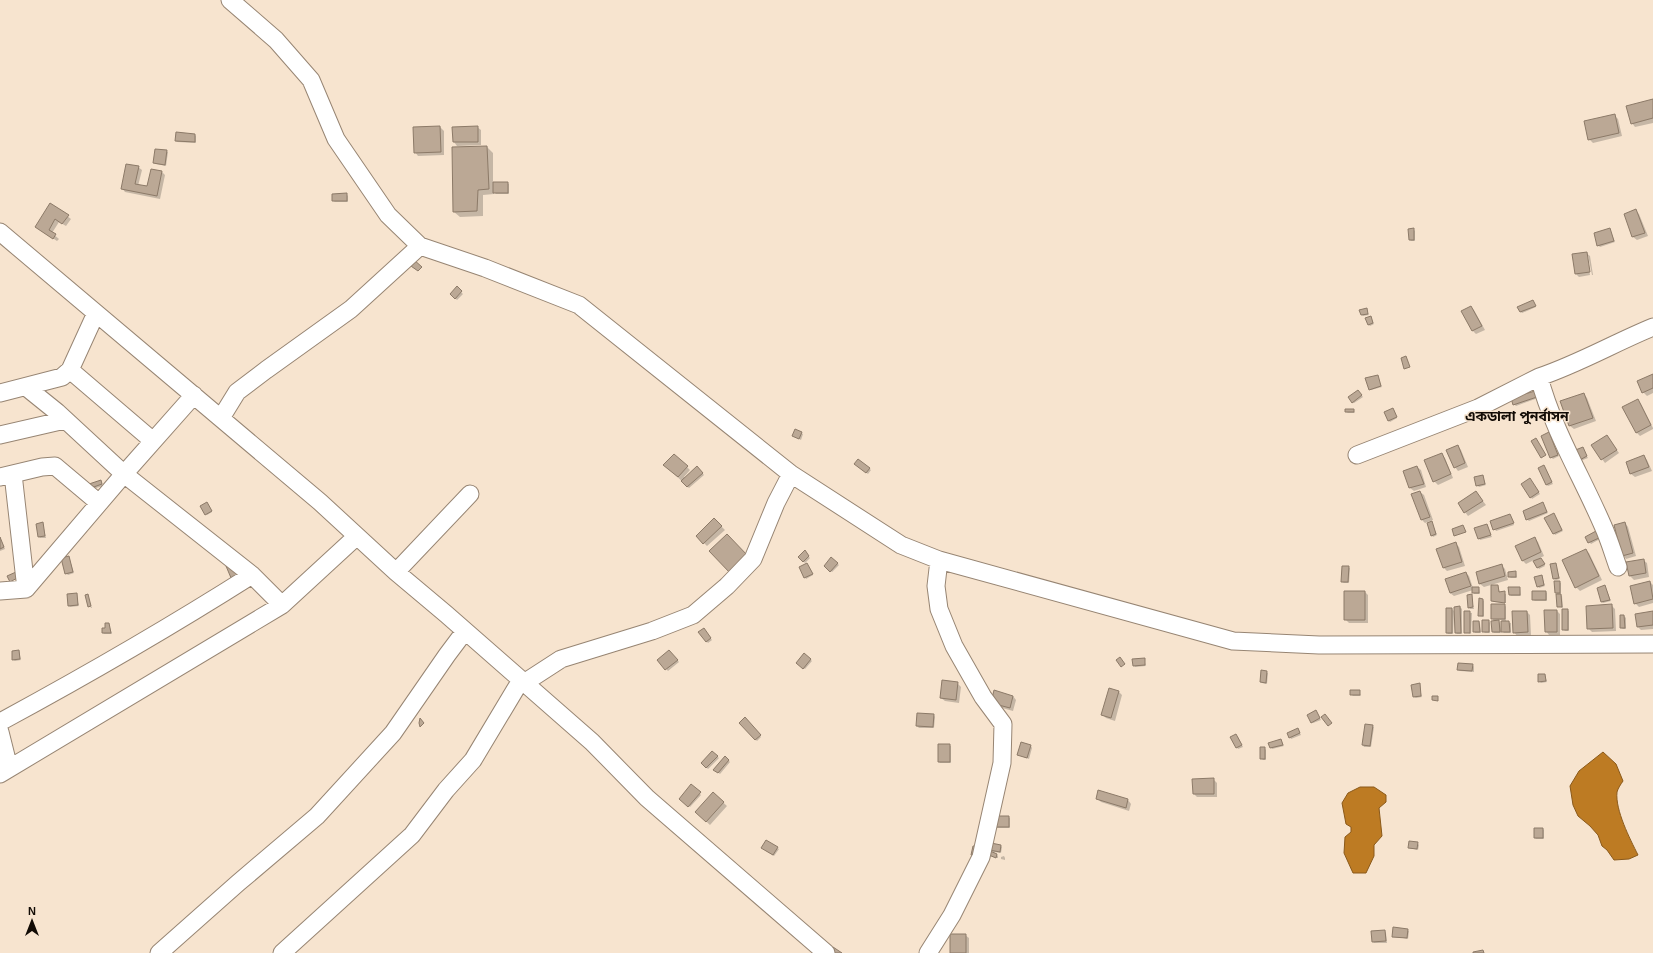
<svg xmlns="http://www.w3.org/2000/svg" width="1653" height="953" font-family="Helvetica,'Noto Sans Bengali',sans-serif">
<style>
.water{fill:#bd7b23;stroke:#8a591a}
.shadow{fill:#0003}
.building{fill:#bba895;stroke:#8c7a68}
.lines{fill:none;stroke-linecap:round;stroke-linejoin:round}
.minor-casing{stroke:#978573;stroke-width:19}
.minor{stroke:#fff;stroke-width:17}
.labels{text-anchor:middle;stroke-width:3;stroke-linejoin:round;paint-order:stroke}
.quarter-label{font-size:14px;font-weight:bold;fill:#120b05;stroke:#f7e4cf}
</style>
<rect width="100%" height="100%" fill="#f7e4cf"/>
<!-- water -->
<path class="water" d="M1603,752L1616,764L1623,781C1621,784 1618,788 1617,792C1615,810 1630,839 1638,855L1629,859L1614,860L1607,850L1602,846L1598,835L1590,826L1578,816L1573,805L1570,786L1579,771Z
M1360,787H1374L1386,795V802L1379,808L1382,836L1374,845V856L1366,873H1353L1344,853L1345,837L1351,832V827L1346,824L1342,803L1348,793Z"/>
<!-- shadow -->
<path class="shadow" d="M1653,100V123L1635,127L1632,123Z
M1615,116L1618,119L1622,136L1593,143L1589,139Z
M440,127L444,131V155L418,156L415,152L414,128Z
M477,127L481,130V145L457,146L454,142L453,128Z
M195,135L196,136V143L177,142L176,141Z
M487,147L493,153V183H507L509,184V194H496L494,192V194L483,195V216L460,217L454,212L453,148Z
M166,151L168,152L166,166L156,164L154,163Z
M138,167L142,170L138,186L148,187L162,172L165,175L160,199L125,192L122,188Z
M346,194L348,196V202H335L333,201Z
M51,204L71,219L66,226L59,222L52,233L59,239L57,241L36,227Z
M1636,211L1639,214L1648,236L1637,240L1633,237L1625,214Z
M1413,229L1415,231V241H1411L1410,240Z
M1610,229L1615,242L1600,247L1598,245Z
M1586,253L1590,256L1593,275H1592L1588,255H1586L1590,275L1579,277L1576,274Z
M457,288L463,294L457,300L451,294Z
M1533,301L1536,307L1522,313L1521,312Z
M1471,307L1474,310L1485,330L1476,334L1473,331Z
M1366,309L1369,315L1363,316L1362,315Z
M1371,317L1374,324L1370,326L1368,324Z
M1377,376L1382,387L1371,390L1370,389Z
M1653,376V393L1647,396L1643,392Z
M1359,392L1363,397L1354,403L1352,402Z
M1535,392L1538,398L1516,406L1514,404Z
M1584,394L1587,398L1596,421L1574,429L1570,426Z
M1637,400L1641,404L1653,428V429L1640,436L1636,432Z
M1353,410L1355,413H1348L1346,412Z
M1394,410L1397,418L1390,422L1388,420Z
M795,430L803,434L801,440L793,436Z
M1549,434L1559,456L1553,459L1551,457Z
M1607,436L1619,453L1605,463L1602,459Z
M1458,446L1461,450L1468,467L1458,471L1455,467Z
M1582,448L1588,458L1580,461Z
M1441,454L1445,458L1453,478L1438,485L1434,481Z
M1644,456L1647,460L1652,471L1635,477L1631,474L1627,463Z
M858,461L871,470L868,474L857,466Z
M1544,466L1553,484L1548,486L1547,485Z
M687,467L690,470L684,477L685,478L697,467L704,475L689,488L668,468Z
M1417,467L1421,470L1426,487L1414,491L1410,488L1404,471Z
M1483,477L1486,485L1479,487L1477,485Z
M101,481L103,486L93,489L92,488Z
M1531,481L1540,494L1532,499L1531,497Z
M1420,492L1424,495L1433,520L1425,523L1421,519Z
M1476,492L1486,505L1468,516L1465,512Z
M1543,504L1548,513L1529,521L1527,519Z
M208,505L212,512L207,515L206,514Z
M1510,515L1514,525L1496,531L1491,522Z
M1555,516L1563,531L1555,535L1546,518Z
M714,519L725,530L707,546L697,536Z
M1432,523L1437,535L1433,537L1432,535Z
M1625,523L1628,527L1636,556L1626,559L1623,555Z
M43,524L46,538H40L39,537Z
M1486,525L1492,537L1480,540L1475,529Z
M1596,532L1600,539L1591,544L1586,537Z
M0,537L5,549L0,551Z
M1534,538L1538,542L1544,556L1540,558L1545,566L1539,569L1534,560L1526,564L1522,560Z
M1455,543L1459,547L1465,566L1447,571L1444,568L1438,549Z
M1585,550L1589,553L1602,580L1580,591L1576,587Z
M804,552L810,558L805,563L799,557Z
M69,557L74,573L68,575L66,573Z
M832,559L839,565L832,572L825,566Z
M1643,560L1647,563L1649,577L1634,580L1630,576L1628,563Z
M807,564L813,575L806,579L805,577Z
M1555,564L1560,579L1556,580L1554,579Z
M1501,565L1505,569L1508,580L1484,587L1480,584Z
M1348,567L1350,568L1349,583H1344L1342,582Z
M1516,572L1517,578H1511L1509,577V573Z
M1466,573L1469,576L1473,588H1479L1480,594H1474L1473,590L1454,596L1450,593Z
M1542,576L1545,586L1539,588L1538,586Z
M1559,582L1561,583V594H1560L1562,596L1563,608L1558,606V595L1556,593Z
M1650,582L1653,585V603L1639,607L1635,603Z
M1498,586L1500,593L1506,594V603L1494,602L1492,601Z
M1605,586L1611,601L1603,603L1602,602Z
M1520,588L1521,596H1511L1510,595Z
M1365,592L1368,595V623H1349L1345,619Z
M1546,592L1547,593V601H1535L1533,600Z
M76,594L79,606L70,607L69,606Z
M87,595L92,608H91L86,596Z
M1471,595L1474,609H1470L1469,607Z
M1483,600L1484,601V617L1479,616Z
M1505,605L1506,607V622L1511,623V633H1504L1502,631V620H1497L1500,623L1501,633H1494L1493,632L1494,621L1492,618Z
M1612,606L1615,609L1616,631L1592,632L1588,628Z
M1460,607L1462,609V634H1457L1456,633Z
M1452,609L1454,611L1453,634H1448L1447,633Z
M1567,610L1569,611V631H1565L1564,630Z
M1557,611L1560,614V635H1549L1546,631Z
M1465,612L1472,613L1471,634L1465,632Z
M1527,612L1530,615L1531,635L1517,636L1514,632Z
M1653,612V629L1641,630L1638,627Z
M1624,616L1626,618V629H1623L1621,628Z
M1489,621L1490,623V633H1485L1483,631Z
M1479,622L1480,623L1481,633H1475L1474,631Z
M109,624L112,634H104L103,633Z
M705,631L712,640L708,643L699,632Z
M19,651L21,660L15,661L13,660Z
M669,651L679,662L668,671L658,660Z
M804,654L812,661L805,669L797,663Z
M1144,659L1146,666L1135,667L1134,665Z
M1473,665L1474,667V672L1460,671L1458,670Z
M1266,672L1268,673L1267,684L1262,683L1261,682Z
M1545,675L1547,682L1541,683L1539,681Z
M957,683L961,687L959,703L945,701L941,698Z
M1419,684L1422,697L1416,698L1414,697Z
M1110,689L1119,692L1122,695L1115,721L1106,718L1102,714Z
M1359,691L1361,696H1353L1351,694Z
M1013,696L1016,700L1013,711L995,706Z
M1316,712L1321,720L1313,723L1312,722Z
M934,715L935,717L934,728H919L917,726Z
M745,719L761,737L757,741L740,723Z
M1372,726L1374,727L1371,747H1364L1363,745Z
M1298,729L1301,735L1291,739L1290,737Z
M1238,737L1243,747L1238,749L1232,738Z
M1281,740L1284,746L1272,749L1271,747Z
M949,745L951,746V763H940L939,762Z
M1031,746L1032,748L1029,759L1018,755Z
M1264,748L1266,750V760H1263L1261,758Z
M712,752L719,758L708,769L702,763Z
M725,757L730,762L720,774L715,770Z
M1213,779L1217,783V797H1197L1194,794Z
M691,786L701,795L690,807L680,798Z
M1099,792L1128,800L1131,804L1129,811L1101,802L1097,798Z
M713,793L727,806L710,825L696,812Z
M1008,817L1010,818V828H997L995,826Z
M1535,829H1543L1544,830V839H1536L1535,838Z
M1417,843L1419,845L1418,850L1409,848Z
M1001,846L1002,847L1001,853L994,852L998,856V858L992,857L990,855L994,854L991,850Z
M777,848L779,849L774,856L763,849Z
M1004,856L1005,858V860L1001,859V857Z
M1407,930L1409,931L1408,939L1393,936Z
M1385,932L1386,933L1387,943H1374L1373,942Z
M965,935L969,938V953H951Z"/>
<!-- building -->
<path class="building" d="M1653,99V118L1631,124L1626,106Z
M1615,114L1619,133L1588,140L1584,121Z
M440,126L441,152L414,153L413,127Z
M478,126V142H453L452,127Z
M176,132L195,134V142L175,141Z
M487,146L489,189L478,190L477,211L453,212L452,147Z
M155,149L167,150L165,165L153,163Z
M126,164L139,166L135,184L147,186L151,169L162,171L157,196L121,189Z
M493,182H508V193H493Z
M347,193V201H332V194Z
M50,203L69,215L62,224L55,219L49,230L56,234L53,239L35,227Z
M1636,209L1645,233L1632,237L1624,214Z
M1414,228V240H1409L1408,229Z
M1610,228L1614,241L1597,246L1594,233Z
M1587,252L1590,272L1575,274L1572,254Z
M413,259L422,267L418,271L408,264Z
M457,286L462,291L455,299L450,294Z
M1533,300L1536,306L1520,312L1517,307Z
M1471,306L1482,326L1472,331L1461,311Z
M1367,308L1368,314L1361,315L1359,310Z
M1371,316L1373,323L1368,325L1365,318Z
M1406,356L1410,367L1404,369L1401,358Z
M1653,374V388L1642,393L1637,381Z
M1378,375L1381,386L1369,390L1365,378Z
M1358,390L1362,395L1352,403L1348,397Z
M1535,391L1537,397L1513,405L1511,398Z
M1584,393L1593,418L1569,426L1560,401Z
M1638,399L1651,425L1636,433L1622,407Z
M1393,408L1397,417L1388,421L1384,412Z
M1345,409H1354V412H1345Z
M795,429L802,432L799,439L792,436Z
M1549,432L1558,455L1550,458L1541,436Z
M1607,435L1617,450L1601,460L1591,445Z
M1536,438L1546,455L1541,458L1531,441Z
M1458,445L1465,463L1454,468L1446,450Z
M1583,447L1587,456L1578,461L1573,451Z
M1442,453L1451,474L1433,482L1424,460Z
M674,454L688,466L678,477L663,465Z
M1644,455L1649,467L1630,474L1626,462Z
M858,459L870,468L866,473L854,464Z
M1544,465L1552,482L1546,485L1538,468Z
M697,466L703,473L687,487L681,481Z
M1417,466L1424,484L1409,488L1403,471Z
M1483,475L1485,484L1476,486L1474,477Z
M1530,478L1539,492L1530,498L1521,484Z
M101,480L102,484L91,488L89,484Z
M1420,491L1430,517L1421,520L1411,494Z
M1476,491L1483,501L1464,513L1458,503Z
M207,502L212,511L205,515L200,506Z
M1543,502L1547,512L1526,520L1523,511Z
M1554,513L1562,530L1553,534L1544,518Z
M1510,514L1514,523L1493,530L1490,521Z
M714,518L722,526L703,544L696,536Z
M1432,521L1436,534L1431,536L1427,523Z
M43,522L45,536L38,537L36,524Z
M1625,522L1633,553L1622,556L1614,525Z
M1487,524L1491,535L1478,539L1474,528Z
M1463,525L1466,532L1454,536L1452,529Z
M1596,531L1599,538L1588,543L1585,537Z
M727,534L749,557L731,574L709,551Z
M0,537L4,547L0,549Z
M1535,537L1541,552L1522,561L1515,546Z
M1456,542L1462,562L1443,568L1436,549Z
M1586,549L1599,576L1575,588L1562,560Z
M805,550L809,556L803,562L798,557Z
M69,556L73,572L65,574L61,558Z
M831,557L838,563L830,572L824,566Z
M1541,558L1545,564L1537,568L1533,561Z
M1644,559L1646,573L1629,576L1626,562Z
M235,562L243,581L234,585L226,566Z
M807,563L813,574L804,578L799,567Z
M1556,563L1559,578L1553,579L1550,564Z
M1502,564L1505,576L1479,584L1476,572Z
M1342,566H1349L1348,582H1341Z
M1516,571V577H1508V572Z
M16,572L19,577L10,582L7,576Z
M1466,572L1471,586L1450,593L1445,579Z
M1542,575L1544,585L1537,587L1534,577Z
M1554,581H1560V593H1555Z
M1650,581L1653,599L1634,604L1630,586Z
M1491,585H1498L1499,592L1505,591V603L1491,601Z
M1605,585L1610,600L1601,602L1597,588Z
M1472,587H1479V593H1472Z
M1508,587H1520V595H1509Z
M1344,591H1365V620H1344Z
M1532,591H1546V600H1532Z
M77,593L78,605L68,606L67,594Z
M88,594L91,606L88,607L85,595Z
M1472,594L1473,607L1468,608L1467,595Z
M1556,594H1561L1562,607H1557Z
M1479,598L1483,599V616H1478Z
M1491,604H1505V619H1491Z
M1612,604L1613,628L1587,629L1586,606Z
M1460,606L1461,633H1455L1454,607Z
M1446,608H1452V633H1446Z
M1562,609H1568V630H1562Z
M1544,610H1557V632H1545Z
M1464,611H1470V633H1464Z
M1512,611H1527L1528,632L1513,633Z
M1653,611V625L1637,627L1635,614Z
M1620,615H1624L1625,628H1620Z
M1482,620H1489V632H1482Z
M1499,620L1500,632H1492L1491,621Z
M1473,621H1479L1480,632H1473Z
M1501,621H1509L1510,632H1501Z
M105,623H109L111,633H102V628H105Z
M704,628L711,638L706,642L698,632Z
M19,650L20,659L12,660V651Z
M669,650L678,660L665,670L657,660Z
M804,653L811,659L803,669L796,663Z
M1120,657L1125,664L1121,667L1116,660Z
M1145,658V665L1133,666L1132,659Z
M1458,663L1473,664L1472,671L1457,670Z
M1261,670L1267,671L1266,683L1260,682Z
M1538,674H1545L1546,681L1538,682Z
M942,680L958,682L956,700L940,698Z
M1420,683L1421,696L1413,697L1411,685Z
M1109,688L1119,691L1111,718L1101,715Z
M994,690L1013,696L1010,708L991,703Z
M1350,690H1360V695H1350Z
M1432,696H1438V701L1432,700Z
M1316,710L1320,718L1311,723L1307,715Z
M917,713L934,714L933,727L916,726Z
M1325,714L1332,723L1328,726L1321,717Z
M745,717L761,735L755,740L739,723Z
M420,718L424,723L420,727L419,723Z
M1365,724L1373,725L1370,746L1362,745Z
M1298,728L1300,733L1289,738L1287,733Z
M1236,734L1242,745L1236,748L1230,737Z
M1281,739L1283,745L1270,748L1268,743Z
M1021,742L1031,745L1027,758L1017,755Z
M938,744H950V762H938Z
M1260,747H1265V759H1260Z
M712,751L718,756L706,768L701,763Z
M725,756L729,760L718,773L713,770Z
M1214,778V794H1193L1192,779Z
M691,784L701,792L688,807L679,799Z
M1098,790L1128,799L1126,808L1096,799Z
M713,792L724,802L706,822L695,812Z
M994,816H1009V827H994Z
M1534,828H1543V838H1534Z
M766,840L778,847L773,855L761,848Z
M1409,841L1418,842L1417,849L1408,848Z
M991,843L1001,845L1000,852L989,850Z
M973,846H977L976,856L971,855Z
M990,851L997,854L996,858L989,855Z
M1393,927L1408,929L1407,938L1392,937Z
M1385,930L1386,941L1372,942L1371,931Z
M950,934H966V953H950Z
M833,947L842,953H829Z
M1483,950L1484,953H1473V952Z"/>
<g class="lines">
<!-- minor casing -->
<g class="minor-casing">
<path id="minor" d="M230,0L276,40L311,80L336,139L388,215L420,246L485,268L579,305L791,474L901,545L939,560L1233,641L1319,645L1653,644
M0,232L320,502L396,572L446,614L592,742L647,798L826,953
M70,370L153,441
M26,387L57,412L124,474L252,575L282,605
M0,393L62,377L70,370L96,313
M221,418L237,392L266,370L351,309L420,246
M0,435L65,420
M1357,455L1478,408L1539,377
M13,474L26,589
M0,477L42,467L55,466L99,503
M1618,567C1613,553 1609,539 1603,526C1582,477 1553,430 1539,377C1578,364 1614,343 1653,327
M396,572L470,494
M0,591L26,589L124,474L194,395
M524,683L561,659L652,631L693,615L727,586L753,559L776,503L791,474
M0,725L2,721C87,675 170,627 252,575
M0,732L9,768
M0,774L282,605L357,536
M159,953L238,883L317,816L393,733L447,655L465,631
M282,953L412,835L446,790L473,760L521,680
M928,953L952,915L981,857L1002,763L1003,724L983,697L954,646L939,609L936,586L939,560"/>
</g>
<!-- minor -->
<use href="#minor" class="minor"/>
</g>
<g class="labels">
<!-- quarter labels -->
<g class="quarter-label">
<text x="1517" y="421">একডালা পুনর্বাসন</text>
</g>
</g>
<!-- north arrow -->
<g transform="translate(32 921)" stroke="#f7e4cf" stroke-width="3" paint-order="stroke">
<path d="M0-3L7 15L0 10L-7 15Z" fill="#120b05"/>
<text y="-6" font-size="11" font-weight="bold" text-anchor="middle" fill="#120b05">N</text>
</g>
</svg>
